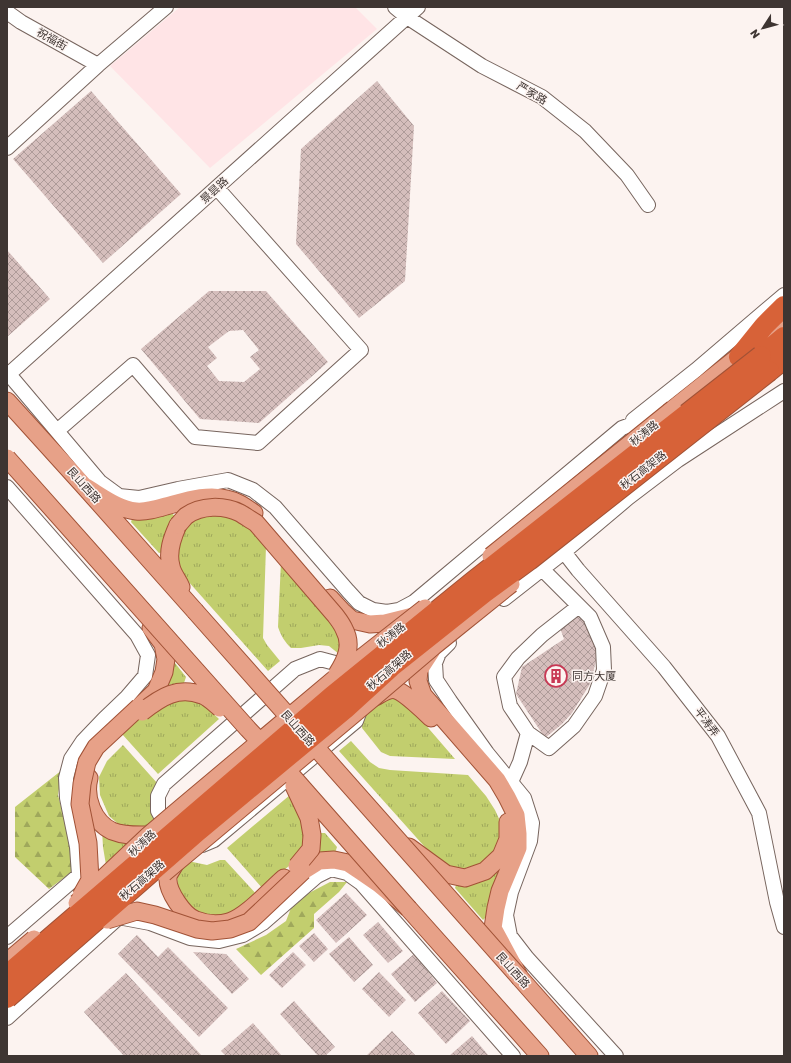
<svg xmlns="http://www.w3.org/2000/svg" width="791" height="1063" font-family="Rubik,'Noto Sans SC',sans-serif">
<style>
.commercial{fill:#ffe4e6}
.grass{fill:url(#grass-tufts)}
.forest{fill:url(#forest-firs)}
.building{fill:url(#building-cross-hatch);fill-rule:evenodd}
.lines{fill:none;stroke-linecap:round;stroke-linejoin:round}
.minor-casing{stroke:#77655e;stroke-width:16}
.major-casing{stroke:#a15236;stroke-width:19}
.highway-casing{stroke:#a15236;stroke-width:22}
.minor{stroke:#fff;stroke-width:14}
.major{stroke:#e7a188;stroke-width:17}
.highway{stroke:#d76238;stroke-width:20}
.major-bridge-casing{stroke:#a15236;stroke-width:19;stroke-linecap:butt}
.highway-bridge-casing{stroke:#a15236;stroke-width:22;stroke-linecap:butt}
.major-bridge{stroke:#e7a188;stroke-width:17}
.highway-bridge{stroke:#d76238;stroke-width:20}
.labels{text-anchor:middle;stroke-width:3;stroke-linejoin:round;paint-order:stroke}
.street-label{font-size:11px;fill:#3e3532;stroke:#fcf3f0}
.poi-label{font-size:11px;fill:#3e3532;stroke:#fcf3f0;text-anchor:start}
</style>
<defs>
<pattern id="grass-tufts" width="24" height="20" patternUnits="userSpaceOnUse"><rect width="24" height="20" fill="#c2ce6e"/><path d="M3 7l-1-3M5 7V3M7 7l1-3M15 17l-1-3M17 17v-4M19 17l1-3" fill="none" stroke="#9fa85b"/></pattern>
<pattern id="forest-firs" width="22" height="20" patternUnits="userSpaceOnUse"><rect width="22" height="20" fill="#c2ce6e"/><path d="M5 1l3.5 6h-7zM16 11l3.5 6h-7z" fill="#9fa85b"/></pattern>
<pattern id="building-cross-hatch" width="8" height="8" patternUnits="userSpaceOnUse"><rect width="8" height="8" fill="#d5bebc"/><path d="M0 0l8 8M0 8l8-8" fill="none" stroke="#ae9b99"/></pattern>
</defs>
<rect width="100%" height="100%" fill="#fcf3f0"/>
<!-- commercial -->
<path class="commercial" d="M180,7H355L377,29L210,168L110,66Z"/>
<!-- grass -->
<path class="grass" d="M172,513L176,518L164,552L159,553L131,522L133,516Z
M210,515L235,518L249,527L266,546L263,638L267,645L280,661L268,671L187,580L174,556C182,532 183,521 210,515Z
M281,561L326,612L341,639L339,654L329,646L319,645L301,648H291C285,642 281,636 278,627Z
M175,663L186,677L184,683L168,685L165,682L169,664Z
M390,697L400,700L411,708L455,759L390,756L381,752L362,728L363,714Z
M181,698C201,702 205,705 219,719L158,774L122,734L149,709Z
M351,741L370,762L379,768L390,770L468,775L486,796L495,810L501,823L502,835L493,855L478,865L461,869L445,866L432,855L339,751Z
M123,745L158,784L153,814L154,826L147,829L123,828L109,816L100,795L99,777L107,761Z
M290,795L302,811L306,835L302,851L290,865L263,889L227,848Z
M102,830L135,843L106,865L103,847Z
M320,833H325L337,847L335,853L319,854L316,852Z
M183,860L207,865L220,860H225L260,898L244,913L209,917L189,907L178,891L177,874Z
M497,872L500,877L488,915L483,920L455,888L457,882L488,878Z"/>
<!-- forest -->
<path class="forest" d="M62,770L58,795L70,841L73,871L49,889L15,857V807Z
M330,882H347L339,892L314,914V928L261,975L236,949L266,935L286,921L291,908L309,893Z"/>
<!-- building -->
<path class="building" d="M377,81L414,126L405,281L359,318L296,244L301,149Z
M91,91L181,194L103,263L13,159Z
M7,250L50,299L7,337Z
M209,291H266L328,362L259,423L200,419L141,349ZM243,330L259,350L250,357L260,369L244,382L219,381L207,366L217,358L208,347L229,331Z
M583,612L595,636L596,661L590,684L572,713L562,724L545,738L516,694L522,667L564,639L560,628Z
M346,893L367,915L336,943L316,920Z
M378,922L403,951L388,963L363,935Z
M314,933L328,949L314,962L299,946Z
M137,935L158,957L168,947L228,1008L199,1037L118,954Z
M349,937L373,965L354,982L329,954Z
M193,952L226,954L249,979L232,994Z
M293,952L306,965L282,988L269,975Z
M414,954L437,983L415,1002L391,974Z
M379,972L406,1000L389,1017L362,989Z
M126,973L202,1056H124L84,1012Z
M442,991L470,1021L446,1044L418,1013Z
M294,1001L335,1047L325,1056H318L280,1014Z
M253,1023L282,1056H226L221,1051Z
M392,1031L416,1056H366Z
M472,1036L489,1056H449Z"/>
<g class="lines">
<!-- minor casing -->
<g class="minor-casing">
<path id="minor" d="M395,7L407,17L482,66L542,97L585,131L627,175L648,205
M7,12L21,22L98,65
M7,148L98,65L166,7
M7,372L100,482L119,496L139,498L178,489L228,480L253,490L275,507L348,591L359,603L373,610L387,612L399,610L414,602
M9,374L418,7
M633,420L696,370L784,295
M57,431L133,365L195,437L258,443L361,350L217,188
M7,487L137,635L148,655L145,676L127,697L104,719L83,741L71,759L66,778L67,798L77,847L79,875L94,892
M564,552L578,570L664,667L718,736L759,813L777,902L784,927
M504,599L564,552L628,498L678,460L784,391
M417,610L414,602L622,428L665,412
M449,643L439,653L435,663L436,680L450,701L487,753L524,798L532,823L530,841L511,892L506,915L510,936L527,958L616,1056
M320,659L335,663L351,678L362,700L361,708L356,721L214,840L202,845L188,848L170,833L158,811V796L164,784L295,669Z
M528,733L510,706L504,677L518,658L542,635L579,606
M511,782L520,762L528,733L549,748L574,726L595,696L604,670L603,647L590,617L542,569
M118,917L150,923L190,938L219,941L243,935L263,923L317,876L331,869L347,873L361,883L513,1056
M7,937L79,875L87,874
M7,1018L119,917V916"/>
</g>
<!-- major casing -->
<g class="major-casing">
<path id="major" d="M7,401L84,486L195,611
M673,409L784,320
M84,486C100,495 117,509 136,511C146,512 156,509 166,506C185,501 208,493 227,499C237,501 245,507 254,513
M178,525C172,538 167,552 171,566C172,573 178,580 181,587
M330,598L342,611L352,620L370,624L385,623L417,615
M432,650L419,670L418,681L423,695L497,780L507,797L516,815L518,834V848L500,891L496,908L493,928L520,978L589,1056
M375,697C381,694 389,688 396,690C404,692 425,712 431,718
M139,707L156,691L164,672L166,659L163,644L151,628
M89,778C84,797 93,822 112,831C124,836 137,835 149,835
M409,847L446,874L465,878L485,871L501,856L508,839V822
M175,864C173,868 168,874 168,878C167,891 184,916 196,920C206,924 218,925 229,922C247,916 269,891 284,878
M303,871L319,861L334,860L348,863L360,871L379,884L409,909L540,1056"/>
</g>
<!-- highway casing -->
<g class="highway-casing">
<path id="highway" d="M761,356L784,337
M739,357L764,326L784,306
M769,371L784,359"/>
</g>
<!-- minor -->
<use href="#minor" class="minor"/>
<!-- major -->
<use href="#major" class="major"/>
<!-- highway -->
<use href="#highway" class="highway"/>
<!-- major-bridge casing -->
<g class="major-bridge-casing">
<path id="major-bridge" d="M7,458L248,729L285,768L409,909
M178,525C181,522 183,519 186,516C201,505 224,505 240,513C245,516 251,520 256,523L335,615C338,619 342,624 344,629C353,645 346,660 337,674
M491,556L673,409
M195,611L520,978
M142,712C161,697 178,686 202,695C208,697 215,704 220,708
M294,786L309,818L312,835L311,849L297,866
M164,873L373,698L434,646L511,584
M81,896L90,880L88,843L80,804L82,784L87,762L96,747L139,707
M77,903L149,835L182,807L332,681L425,608
M107,920L137,911L155,915L197,929L212,931L230,929L249,922L303,871
M7,962L34,939"/>
</g>
<!-- highway-bridge casing -->
<g class="highway-bridge-casing">
<path id="highway-bridge" d="M7,975L331,697L474,581L761,356
M7,998L198,831L345,709L391,667L484,593L529,560L769,371"/>
</g>
<!-- major-bridge -->
<use href="#major-bridge" class="major-bridge"/>
<!-- highway-bridge -->
<use href="#highway-bridge" class="highway-bridge"/>
</g>
<!-- icons -->
<defs>
<g id="building-ring" transform="scale(1.15)"><circle r="9.5" fill="#fcf3f0" stroke="#c83854" stroke-width="1.5"/><path d="M-4-6H4V6H1V3H-1V6H-4ZM-2.5-4.3h1.7v1.8h-1.7ZM.8-4.3h1.7v1.8H.8ZM-2.5-1h1.7V.8h-1.7ZM.8-1h1.7V.8H.8Z" fill="#c83854"/></g>
</defs>
<g fill-rule="evenodd">
<use href="#building-ring" x="556" y="676"/>
</g>
<g class="labels">
<!-- street labels -->
<g class="street-label">
<text transform="translate(52 39) rotate(29)" y="4">祝福街</text>
<text transform="translate(532 93) rotate(30)" y="4">严家路</text>
<text transform="translate(214 190) rotate(-42)" y="4">景昙路</text>
<text transform="translate(644 433) rotate(-39)" y="4">秋涛路</text>
<text transform="translate(643 470) rotate(-38)" y="4">秋石高架路</text>
<text transform="translate(84 485) rotate(48)" y="4">艮山西路</text>
<text transform="translate(391 635) rotate(-38)" y="4">秋涛路</text>
<text transform="translate(389 670) rotate(-41)" y="4">秋石高架路</text>
<text transform="translate(707 722) rotate(53)" y="4">平涛弄</text>
<text transform="translate(298 728) rotate(48)" y="4">艮山西路</text>
<text transform="translate(142 843) rotate(-43)" y="4">秋涛路</text>
<text transform="translate(142 880) rotate(-41)" y="4">秋石高架路</text>
<text transform="translate(513 970) rotate(48)" y="4">艮山西路</text>
</g>
<!-- poi labels -->
<g class="poi-label">
<text x="572" y="680">同方大厦</text>
</g>
</g>
<!-- border -->
<rect width="791" height="1063" fill="none" stroke="#3e3532" stroke-width="16"/>
<!-- north arrow -->
<g transform="translate(763 28) rotate(234)" stroke="#fcf3f0" stroke-width="3" paint-order="stroke">
<path d="M0-3L7 15L0 10L-7 15Z" fill="#3e3532"/>
<text y="-6" font-size="11" font-weight="bold" text-anchor="middle" fill="#3e3532">N</text>
</g>
</svg>
